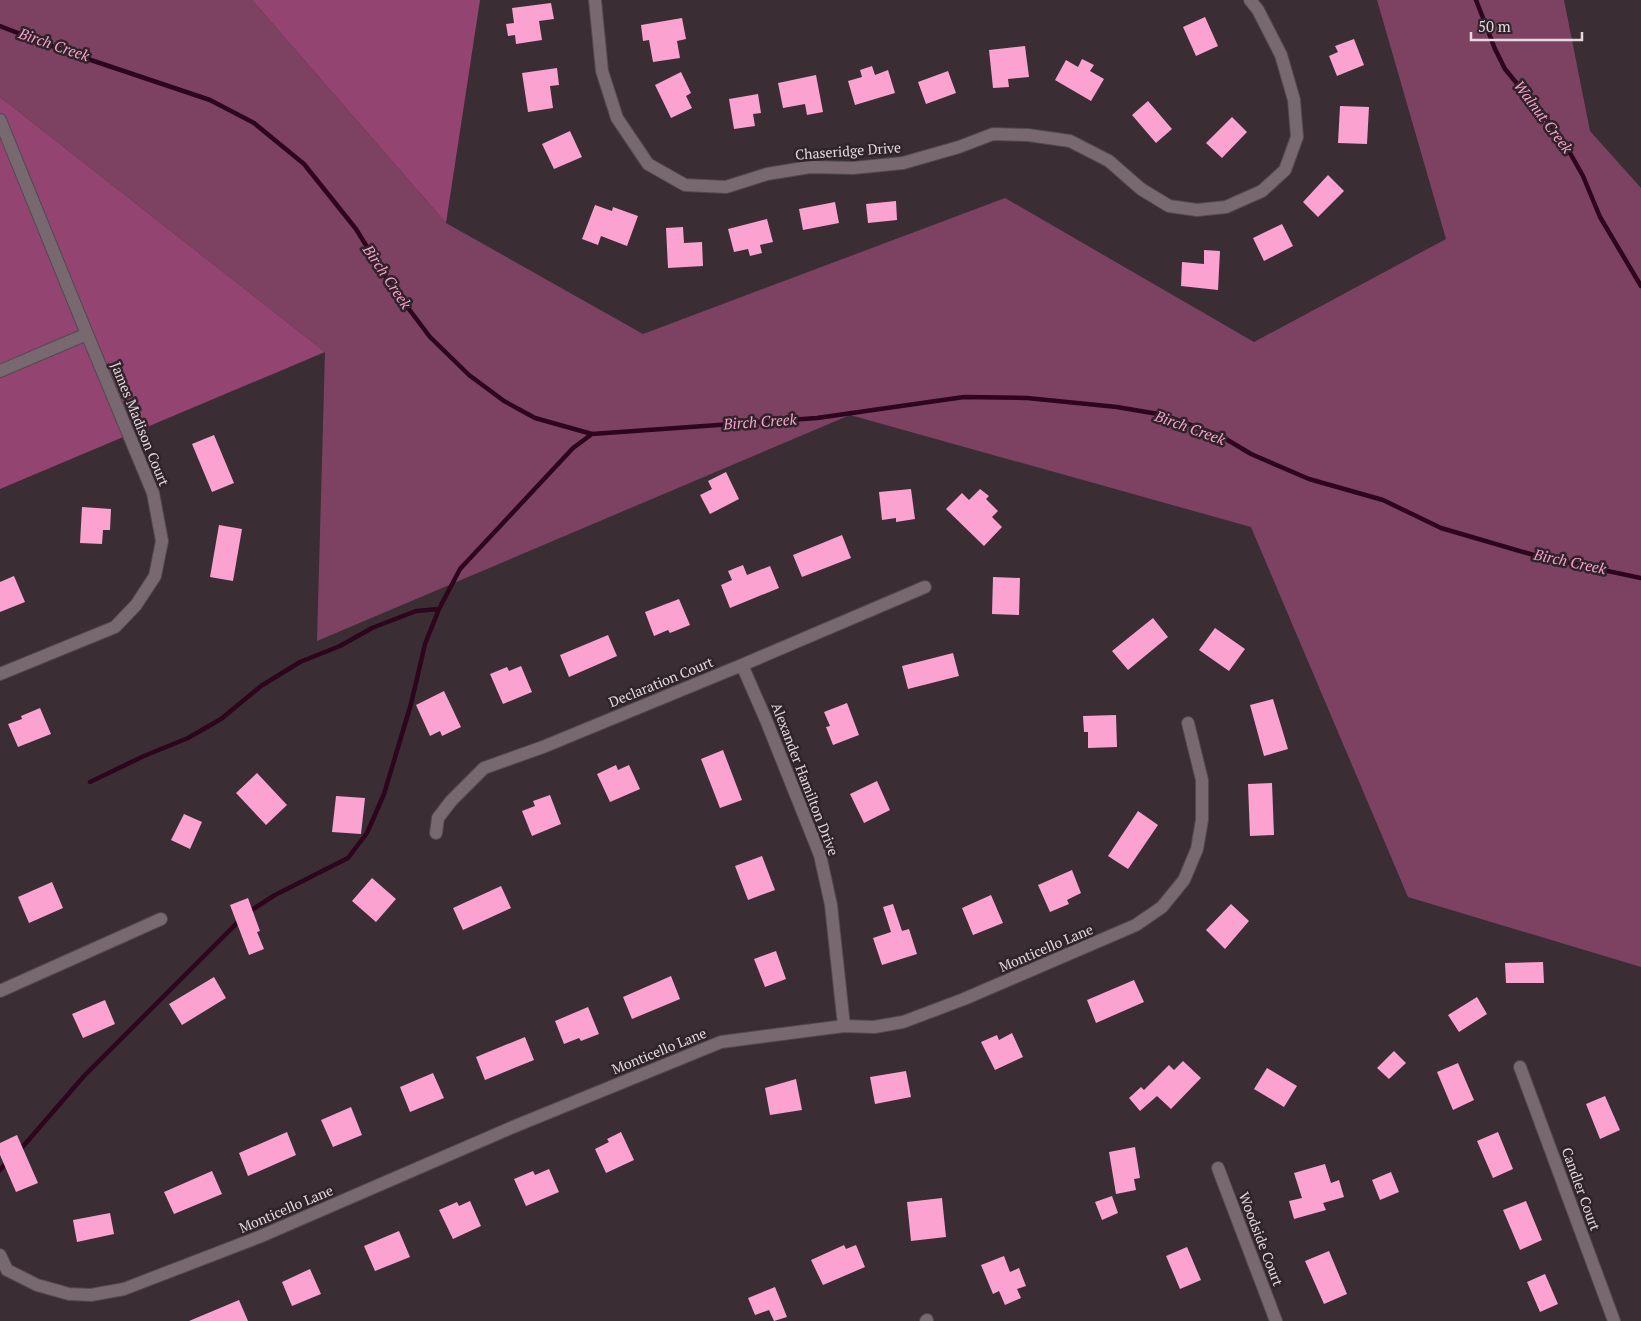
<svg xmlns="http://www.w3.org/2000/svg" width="1641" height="1321" font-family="'PT Serif',serif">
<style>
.green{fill:#7d4262}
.forest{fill:#944471}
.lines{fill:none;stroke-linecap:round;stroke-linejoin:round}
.stream{stroke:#2d051d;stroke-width:4.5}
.building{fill:#fca2d1}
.street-casing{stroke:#53494e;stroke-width:14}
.street{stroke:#77696f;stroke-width:12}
.labels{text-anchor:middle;stroke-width:5;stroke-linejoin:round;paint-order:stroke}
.street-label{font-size:14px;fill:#e2dade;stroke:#30242a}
.water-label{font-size:15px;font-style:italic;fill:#f9a0cf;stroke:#30242a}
</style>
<rect width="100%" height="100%" fill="#3a2d34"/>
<!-- green -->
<path class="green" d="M0,0H252L446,223L643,334L1005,198L1254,342L1446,239L1377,0H1564L1590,131L1641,188V967L1408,897L1251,527L850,415L317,641L325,352L0,97Z"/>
<!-- forest -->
<path class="forest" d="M252,0H480L446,223Z
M0,97L325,352L0,489Z"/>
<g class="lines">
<!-- stream -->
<path class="stream" d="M1476,0L1495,49L1505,69L1561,137L1583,176L1600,217L1641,286
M0,26L70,53L210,100L254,123L304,164L356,229L390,284L430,337L469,375L504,401L535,418L592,434L817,418L964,397L1027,398L1117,407L1164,415L1221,436L1251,454L1309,479L1383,500L1441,528L1537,556L1641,578
M90,782L144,756L188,738L221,719L261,686L300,662L340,646L372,628L416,611L439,609
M247,913L275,895L348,858L367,833L384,794L411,704L425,644L439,609L460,569L573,448L592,434
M19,1151L84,1076L240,920
M0,1170L8,1161"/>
</g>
<!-- building -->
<path class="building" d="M551,3L554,19L539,21L542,40L516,44L515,35L508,36L506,24L514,23L512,8Z
M1205,17L1218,46L1196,56L1183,27Z
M682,18L686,39L677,41L680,58L653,62L649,40L643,41L641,25Z
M1354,39L1364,65L1337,76L1329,56L1338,52L1335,46Z
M1025,46L1029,77L1008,79L1009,87L993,88L989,50Z
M1082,59L1094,65L1090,71L1104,79L1091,101L1055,80L1066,60L1078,67Z
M872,66L875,75L888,70L895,93L855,105L848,81L862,77L860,70Z
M557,68L559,85L550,86L553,108L528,112L522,73Z
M948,71L956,93L926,104L918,82Z
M681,72L691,93L686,96L692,108L671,118L655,85Z
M816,75L823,112L807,115L805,104L783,108L778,83Z
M758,94L761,113L753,114L755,126L734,129L729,99Z
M1148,101L1172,129L1156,143L1132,115Z
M1340,106L1369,107L1367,144L1338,143Z
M1232,117L1247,132L1222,158L1206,143Z
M570,131L582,157L554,169L542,144Z
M1328,175L1344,191L1318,217L1303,202Z
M896,201L897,220L868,223L866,204Z
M835,202L839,223L803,230L799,209Z
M595,205L612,211L613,207L638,216L627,246L601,236L598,245L582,239Z
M767,219L773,242L760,245L762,253L750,256L748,249L734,252L728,229Z
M1282,224L1293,246L1264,261L1253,238Z
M683,227L684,243L702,242L703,266L668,268L666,228Z
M1204,250L1220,251L1218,290L1181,286L1182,262L1204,264Z
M214,435L234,483L212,492L192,444Z
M726,472L739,499L710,514L700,495L712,489L708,481Z
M911,489L915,519L896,522V518L882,520L879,492Z
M980,489L989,496L986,499L998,511L992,517L1002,527L984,546L946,509L962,493L969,500Z
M82,507L111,509L110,530H103L102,544L80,543Z
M219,525L242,529L233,581L210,577Z
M842,535L851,558L802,577L793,555Z
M743,565L747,575L770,566L779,588L730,608L721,585L732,580L728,571Z
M14,576L25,602L0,612V582Z
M993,577L1020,578L1019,615L992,614Z
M679,599L690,625L670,633L668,630L654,636L645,612Z
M1153,618L1168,637L1128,670L1112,651Z
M1215,628L1245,649L1229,671L1199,650Z
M608,635L617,656L569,677L560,655Z
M953,653L959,676L908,689L902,666Z
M521,666L532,692L503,704L490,674L507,667L509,671Z
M444,691L461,727L442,736L440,731L430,736L416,705Z
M1273,699L1288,749L1264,756L1250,705Z
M847,703L859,735L833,745L826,727L830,726L824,712Z
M40,708L51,734L18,747L8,724L22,719L21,716Z
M1116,715L1117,747L1088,748V732H1084L1083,716Z
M723,750L742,800L720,808L701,759Z
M616,765L618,770L629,765L640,789L610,802L597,774Z
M257,773L287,805L266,825L236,793Z
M877,781L890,810L864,823L850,794Z
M1272,783L1274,835L1250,836L1248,784Z
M550,795L561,824L532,836L522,811L535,806L533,801Z
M336,796L365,798L361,834L332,832Z
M1138,811L1158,825L1128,869L1108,856Z
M184,814L202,822L190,849L171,840Z
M762,856L775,890L748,900L735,866Z
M1072,870L1081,893L1067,900L1069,904L1050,912L1038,885Z
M372,878L396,899L376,922L352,901Z
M52,882L63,908L29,923L18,897Z
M501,886L511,908L463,930L453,908Z
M991,895L1003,923L973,935L962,908Z
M248,898L260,931L257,932L264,949L249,955L230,905Z
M893,904L902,931L909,929L917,954L882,965L873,938L891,932L883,907Z
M1231,904L1249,921L1225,949L1206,930Z
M776,951L786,979L765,987L754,959Z
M1543,962L1544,983H1506L1505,963Z
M671,976L680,999L632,1019L623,997Z
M214,977L226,998L182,1025L169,1004Z
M1134,980L1144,1002L1096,1023L1087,1000Z
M1477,997L1487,1014L1459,1032L1448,1015Z
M105,1000L115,1024L83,1038L72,1014Z
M588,1007L599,1034L581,1041L579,1038L564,1044L555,1021Z
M1012,1033L1023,1057L995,1070L981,1042L997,1035L999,1040Z
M525,1037L534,1060L485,1080L476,1057Z
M1394,1051L1406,1063L1389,1079L1377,1068Z
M1183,1061L1201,1078L1171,1109L1157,1096L1140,1111L1129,1098L1141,1087L1144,1090L1169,1065L1174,1070Z
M1458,1063L1474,1100L1453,1110L1437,1072Z
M1267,1068L1297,1086L1284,1107L1254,1089Z
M906,1071L911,1097L875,1104L870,1077Z
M433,1073L444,1098L410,1112L400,1087Z
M796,1079L802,1110L770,1115L765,1088Z
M1605,1096L1620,1130L1600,1139L1586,1104Z
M351,1107L362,1135L333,1147L321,1120Z
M287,1132L296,1155L248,1176L239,1153Z
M621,1132L634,1160L606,1173L595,1149L609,1142L607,1139Z
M1498,1132L1513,1169L1493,1178L1477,1141Z
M17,1135L38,1183L16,1192L0,1155V1143Z
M1135,1147L1140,1178L1134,1179L1136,1190L1116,1194L1109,1152Z
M1325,1164L1331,1183L1339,1180L1344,1197L1323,1203L1326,1210L1294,1219L1289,1201L1302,1198L1294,1173Z
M549,1169L559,1192L526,1206L514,1179L533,1171L535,1175Z
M212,1171L222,1194L174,1214L164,1192Z
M1391,1172L1399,1192L1380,1200L1372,1180Z
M1112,1196L1118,1213L1102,1220L1095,1202Z
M942,1198L946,1237L911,1241L907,1202Z
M470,1201L481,1226L453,1239L439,1210L457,1202L459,1206Z
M1526,1201L1542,1240L1520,1250L1503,1210Z
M110,1213L114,1234L77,1242L73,1220Z
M399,1231L410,1257L375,1271L364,1246Z
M844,1245L846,1249L856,1245L865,1267L823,1285L811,1260Z
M1187,1247L1201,1280L1180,1289L1166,1256Z
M1329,1251L1347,1294L1324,1304L1305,1261Z
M1004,1256L1010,1272L1019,1268L1026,1286L1017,1289L1021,1298L1005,1305L999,1291L993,1294L981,1265Z
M310,1269L321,1294L292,1306L282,1282Z
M1545,1274L1558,1304L1540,1312L1527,1282Z
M775,1287L787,1317L774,1321L769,1310L755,1315L748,1298Z
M239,1300L248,1321H189Z"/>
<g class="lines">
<!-- street casing -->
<g class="street-casing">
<path id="street" d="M595,0L602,71L617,118L648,164L685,185L726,187L767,174L810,167L853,168L903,163L959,147L993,134L1028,135L1070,141L1109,161L1141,189L1169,206L1197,210L1226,207L1262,191L1285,170L1297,137L1294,100L1281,55L1258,10L1250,0
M0,120L87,334L0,371
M742,665L766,720L820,855L831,905L844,1026
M0,674L115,627L136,605L155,576L162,541L153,493L87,334
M436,833L438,818L451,801L484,768L543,747L742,665L925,587
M0,991L161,919
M1520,1067L1614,1321
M1218,1168L1276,1321
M0,1255L7,1270L37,1285L69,1294L91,1295L124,1289L259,1237L513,1127L721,1042L844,1026L874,1027L903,1022L964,999L1136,925L1162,907L1184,880L1197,849L1202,820V780L1188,723
M926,1321L927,1320"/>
</g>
<!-- street -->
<use href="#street" class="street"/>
</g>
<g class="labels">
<!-- street labels -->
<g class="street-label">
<text transform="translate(848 151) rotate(-4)" y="5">Chaseridge Drive</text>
<text transform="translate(140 424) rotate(68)" y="5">James Madison Court</text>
<text transform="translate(661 682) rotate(-22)" y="5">Declaration Court</text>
<text transform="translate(805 779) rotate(69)" y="5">Alexander Hamilton Drive</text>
<text transform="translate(1046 948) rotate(-23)" y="5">Monticello Lane</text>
<text transform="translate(659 1051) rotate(-22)" y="5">Monticello Lane</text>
<text transform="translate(1581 1189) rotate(70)" y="5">Candler Court</text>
<text transform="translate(286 1209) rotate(-23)" y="5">Monticello Lane</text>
<text transform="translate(1261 1239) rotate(69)" y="5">Woodside Court</text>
</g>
<!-- water labels -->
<g class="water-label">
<text transform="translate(54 45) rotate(19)" y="5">Birch Creek</text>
<text transform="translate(1543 117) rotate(53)" y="5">Walnut Creek</text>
<text transform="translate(387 277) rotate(56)" y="5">Birch Creek</text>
<text transform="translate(760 422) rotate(-4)" y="5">Birch Creek</text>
<text transform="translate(1190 428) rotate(20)" y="5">Birch Creek</text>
<text transform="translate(1570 562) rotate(12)" y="5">Birch Creek</text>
</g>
</g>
<!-- scale -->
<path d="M1471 32v8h111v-8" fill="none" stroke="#e2dade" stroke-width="2.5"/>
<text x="1478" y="32" font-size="15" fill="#e2dade" stroke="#30242a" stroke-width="4" paint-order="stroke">50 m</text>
</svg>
